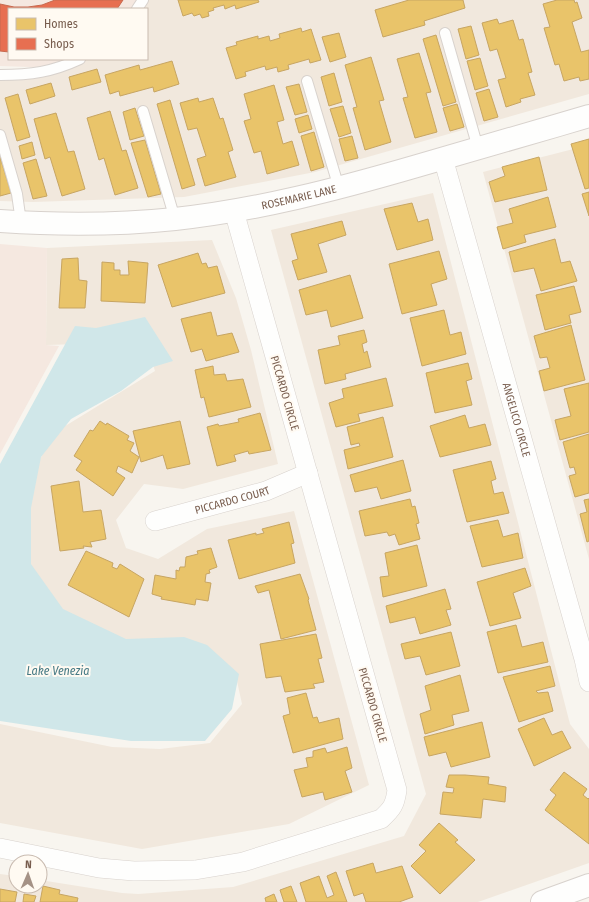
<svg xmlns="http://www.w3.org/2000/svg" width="589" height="902" font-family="'Fira Sans Condensed',sans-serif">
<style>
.residential{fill:#f1e8dd}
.commercial{fill:#f5e8e0}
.water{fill:#d0e7e9}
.homes{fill:#e9c46a;stroke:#c7a562}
.shops{fill:#e76f51;stroke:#c66a50}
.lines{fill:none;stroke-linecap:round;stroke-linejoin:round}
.service-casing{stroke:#d8d2cd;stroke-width:12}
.minor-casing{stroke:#d8d2cd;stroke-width:20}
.tertiary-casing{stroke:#d8d2cd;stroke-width:24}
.service{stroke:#fefefd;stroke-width:10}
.minor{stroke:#fefefd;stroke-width:19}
.tertiary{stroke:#fefefd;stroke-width:22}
.labels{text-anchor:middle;stroke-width:4;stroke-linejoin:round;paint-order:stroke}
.street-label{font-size:11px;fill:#785d4e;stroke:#fffaf2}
.water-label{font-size:12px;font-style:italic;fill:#447883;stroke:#fffaf2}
</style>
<rect width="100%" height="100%" fill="#f8f5ef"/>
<!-- residential -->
<path class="residential" d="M143,0H589V94L315,172L184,197L33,202L0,201V69L42,72L84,59H147V9H138Z
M589,145V559L483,172Z
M433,193L570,724L589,749V863L478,902H0V874L16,876V886H40V880L122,893L138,894L233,887L404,836L426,794L271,230Z
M212,240L236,298L251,350L278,464L183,489L144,484L116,520L126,548L158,559L207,529L294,511L369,785L289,824L142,849L0,823V724L112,747L160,749L210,743L242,704L235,672L115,648L66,621L32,580L22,531L27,480L57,431L155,371L146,342L46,345L47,248Z"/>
<!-- commercial -->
<path class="commercial" d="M0,0H143L137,9H9V59H77L60,68L0,66Z
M0,244L47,248L46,345L59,346L0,454Z"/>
<!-- water -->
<path class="water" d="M145,317L173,361L153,367L121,391L71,419L41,457L31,508V564L63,609L126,639L184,637L207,645L239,674L232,709L205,741H131L0,721V464L75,326L96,328Z"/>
<!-- homes -->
<path class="homes" d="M178,0H258L259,2L236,9L235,5L225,9L224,5L213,8L214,10L208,12L209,16L202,18L200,14L194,16L192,13L183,16Z
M409,0H463L465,8L424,21L425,25L383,37L375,10Z
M557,0H574L575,3L577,2L582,18L572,22L581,52L589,50V79L580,81L579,77L564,81L559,64L555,65L544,28L550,27L543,4Z
M497,19L499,24L513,20L519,40L523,39L532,72L528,73L535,95L520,99L521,102L506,107L498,80L506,78L497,49L490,51L482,23Z
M471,26L479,55L466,59L458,29Z
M301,28L302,32L311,29L321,60L310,63L309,59L288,65L289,69L278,72L277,67L266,70L265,66L245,72L246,76L236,79L226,48L237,45L236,42L258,36V39L269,36L270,41L280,38L279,34Z
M339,33L346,57L330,62L322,37Z
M436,35L456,102L443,106L423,39Z
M419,53L431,92L426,93L437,132L415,138L403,98L408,97L397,59Z
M371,57L384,100L379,101L391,142L365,150L353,108L357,107L345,65Z
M480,58L488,86L475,90L467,61Z
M172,61L179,84L154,92L153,87L120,96L119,91L110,94L105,75L139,65L140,70Z
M97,69L101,82L72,90L69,77Z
M334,73L342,102L329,106L321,77Z
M51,83L55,96L30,104L26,90Z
M299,84L307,112L295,115L286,87Z
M274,85L284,120L277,122L283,144L292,141L299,165L267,174L261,151L254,153L244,121L251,119L244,94Z
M489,89L498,117L484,121L476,93Z
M18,94L30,137L17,141L5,98Z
M198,98L199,102L213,98L220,119L223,118L233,150L228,152L236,177L205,186L197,159L206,156L197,128L188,130L180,103Z
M170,100L195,185L182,189L157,104Z
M457,104L464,127L450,131L443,108Z
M343,106L351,133L339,137L330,109Z
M135,108L144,136L130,140L123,112Z
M110,111L122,151L126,150L138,188L115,195L104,158L99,160L87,118Z
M56,113L68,152L74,151L85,189L62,196L50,157L45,159L34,119Z
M308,115L312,129L299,133L295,119Z
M314,132L324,167L311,171L301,136Z
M352,136L358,158L345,161L339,139Z
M589,139V188L585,189L571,144Z
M145,140L161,194L148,197L131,143Z
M32,142L35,155L22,159L19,146Z
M0,157L11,193L0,196Z
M539,157L547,190L495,202L489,182L505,176L502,167Z
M36,159L47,196L33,199L23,163Z
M589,192V216L582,194Z
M548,197L556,227L524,235L526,242L503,249L497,227L513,223L509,209Z
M412,203L418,222L428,219L433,240L397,250L384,209Z
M342,221L346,235L318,244L327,272L298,280L292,261L298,259L291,234Z
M555,239L561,263L570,261L577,281L541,291L534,268L514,272L509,252Z
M439,251L447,279L431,284L437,305L402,314L389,264Z
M198,253L202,264L206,263L208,268L217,266L225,293L172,307L158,265Z
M78,258L79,280L87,281L85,308H59L62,259Z
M128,261L148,263L145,303L101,301L102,262L114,263V270H120V275H129Z
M350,275L363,318L331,327L327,310L306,315L299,290Z
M574,286L581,312L569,315L571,323L545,330L536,295Z
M444,310L450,335L461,332L466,354L422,366L410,318Z
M211,312L217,336L232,333L239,352L206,361L202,349L191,352L181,319Z
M571,325L585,380L544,391L539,371L550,368L547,357L540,358L534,336Z
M364,330L367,342L362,344L364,353L367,351L371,367L345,374L346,379L325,384L318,350L340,345L338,336Z
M468,363L472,379L466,381L472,405L435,413L426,373Z
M213,366L214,375L225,374L227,381L243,379L251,407L209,417L204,397L201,398L195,370Z
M386,378L393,406L358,414L360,421L336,427L329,403L344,398L342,389Z
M589,383V432L560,440L555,420L571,416L564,389Z
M260,413L271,450L249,454L248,451L234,455L236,461L217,466L207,427L218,424L219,426L239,422L238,419Z
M465,415L469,428L485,424L491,445L440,457L430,426Z
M383,417L393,457L348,469L344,450L360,446L359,443L351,445L347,427Z
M100,421L106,425L107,423L129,436L127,440L134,443L130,451L139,457L132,473L118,466L116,472L125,478L113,496L76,470L82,461L74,456L90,430L93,431Z
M180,421L190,464L167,469L163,455L141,462L133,431Z
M589,434V493L575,497L569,476L576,474L574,467L570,468L563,442Z
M403,460L411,491L381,499L377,487L355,492L350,475Z
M491,461L496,479L491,481L494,494L503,492L509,513L467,522L453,470Z
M79,481L83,512L101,510L106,539L90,542L92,547L83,546L84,548L60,551L51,486Z
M410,499L412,507L415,506L419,523L416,524L420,539L399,545L395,534L389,536L387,532L365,536L359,511Z
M589,499V541L587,542L580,514L587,512L584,500Z
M498,520L503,537L518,533L523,558L482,567L470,526Z
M289,522L294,543L291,544L295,563L239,579L228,540L256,533V535L264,533L262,529Z
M417,545L427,586L383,597L380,577L389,576L385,553Z
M211,548L217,567L209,570L210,573L206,574L205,582L211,583L208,601L196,599L195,605L161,599L162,597L152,594L155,575L176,579V570L179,571L180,567H185L186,557L198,554L197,551Z
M86,551L113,563L112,567L117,569L120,564L144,579L129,617L68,585Z
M525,568L531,586L513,593L521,618L490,626L477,582Z
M300,574L309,599L308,600L316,630L281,639L269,590L258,593L255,586Z
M445,589L451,609L446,610L451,625L420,634L415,617L390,623L386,606Z
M516,625L522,647L543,642L548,662L498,673L487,632Z
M451,632L460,666L426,675L420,656L405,659L401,644Z
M316,634L322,658L318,659L324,682L313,684L315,688L285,692L281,676L266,678L260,644Z
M550,666L555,686L536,691L538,693L548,692L553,711L519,722L503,677Z
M460,675L469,711L452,715L454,725L425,734L420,714L431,710L425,686Z
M306,693L313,718L317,717L319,723L339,718L343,739L293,753L283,716L290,714L287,698Z
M544,718L552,735L562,731L571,748L534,766L518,729Z
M482,722L490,757L451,767L446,752L429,756L424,737Z
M347,747L352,768L345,771L352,792L325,800L323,792L302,797L294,770L308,767L306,758L313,757V751L325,748L327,753Z
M564,772L587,789L583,795L588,799L589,798V844L545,810L556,795L550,790Z
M449,775H465L489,777L488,784L506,787L505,802L483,799L481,818L440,814L443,792L453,793L454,788L446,787Z
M439,823L458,840L455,842L475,860L440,894L411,866L426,851L419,845Z
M373,863L376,873L402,866L413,897L399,902H366L363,893L354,896L346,871Z
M336,872L347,902H306L300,883L319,876L327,898L334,895L327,876Z
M43,886L60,890L59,894L78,898L77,902H40Z
M291,886L297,902H284L280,890Z
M0,889L17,892L15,902H0Z
M24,894L36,896L34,902H23Z
M274,894L277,902H266L265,898Z"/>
<!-- shops -->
<path class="shops" d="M55,0H123L117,9H9V52L0,51V4L14,7H28L42,5Z"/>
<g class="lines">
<!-- service casing -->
<g class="service-casing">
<path id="service" d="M137,9L143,0
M445,33L478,148
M0,75C31,75 52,72 80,59
M307,81L339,188
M143,111L175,219
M0,135L17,194L21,222"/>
</g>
<!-- minor casing -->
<g class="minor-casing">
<g id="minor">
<path id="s1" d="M443,158L584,659L589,682"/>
<path id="s2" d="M155,521L266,491L308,473"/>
<path d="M0,848L99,868L134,871L195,870L243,862L381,819C392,809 395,805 397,790L234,211"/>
</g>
</g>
<!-- tertiary casing -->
<g class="tertiary-casing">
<g id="tertiary">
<path id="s3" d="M0,221C58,225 117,225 175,219C258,210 338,189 417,166C475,149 532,133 589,116"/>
<path d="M542,902L589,885"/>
</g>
</g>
<!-- service -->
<use href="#service" class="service"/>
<!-- minor -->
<use href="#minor" class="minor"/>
<!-- tertiary -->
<use href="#tertiary" class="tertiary"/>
</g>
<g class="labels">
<!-- street labels -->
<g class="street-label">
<text dy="4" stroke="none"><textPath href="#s3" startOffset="301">ROSEMARIE LANE</textPath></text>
<text transform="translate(285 393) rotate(74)" y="4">PICCARDO CIRCLE</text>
<text dy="4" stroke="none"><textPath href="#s1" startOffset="272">ANGELICO CIRCLE</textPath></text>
<text dy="4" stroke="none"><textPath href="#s2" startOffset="80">PICCARDO COURT</textPath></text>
<text transform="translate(373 705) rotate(74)" y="4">PICCARDO CIRCLE</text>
</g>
<!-- water labels -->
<g class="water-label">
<text x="58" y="675">Lake Venezia</text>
</g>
</g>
<!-- legend -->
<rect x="8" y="8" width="140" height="52" fill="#fffaf2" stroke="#c9bbb0"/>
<rect x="16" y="18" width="20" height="12" fill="#e9c46a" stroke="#c9bbb0"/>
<text x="44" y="28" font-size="12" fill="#785d4e">Homes</text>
<rect x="16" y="38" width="20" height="12" fill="#e76f51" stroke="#c9bbb0"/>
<text x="44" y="48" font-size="12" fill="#785d4e">Shops</text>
<!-- north arrow -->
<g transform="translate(28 874) rotate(2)"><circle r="19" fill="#fffaf2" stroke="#c9bbb0"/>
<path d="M0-3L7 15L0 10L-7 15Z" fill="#a59286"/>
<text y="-6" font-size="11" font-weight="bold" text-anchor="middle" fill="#785d4e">N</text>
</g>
</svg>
